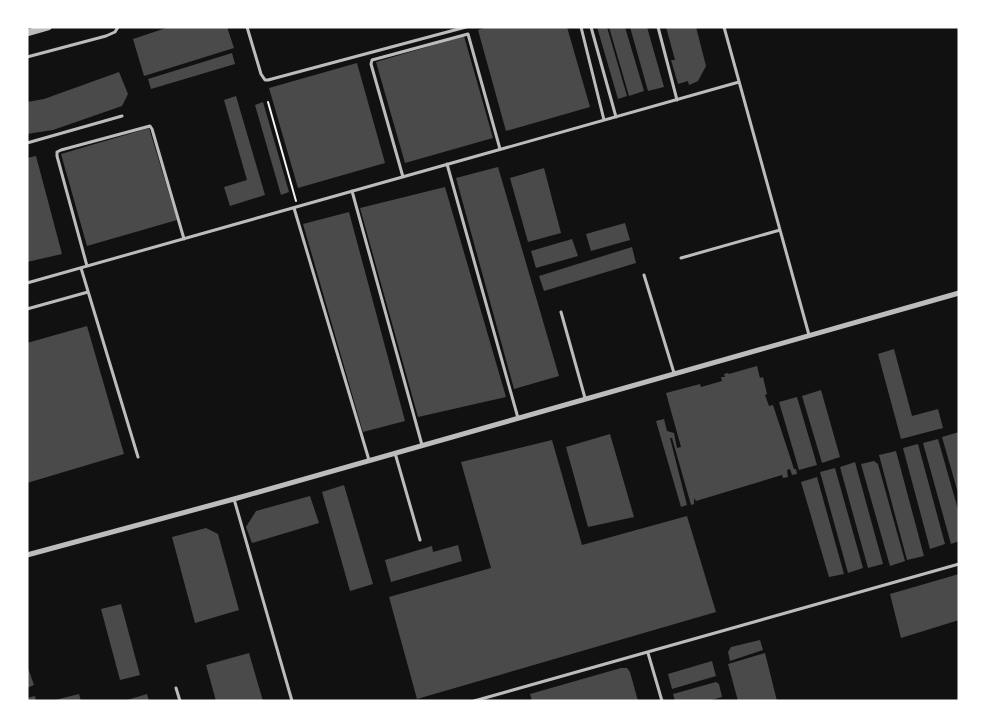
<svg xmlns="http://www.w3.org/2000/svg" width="986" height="728" font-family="Roboto,sans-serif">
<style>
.building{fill:#4a4a4a}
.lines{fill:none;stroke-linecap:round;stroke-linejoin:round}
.path{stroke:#f5f5f5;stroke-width:2}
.service{stroke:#bcbcbc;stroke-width:3}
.minor{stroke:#bcbcbc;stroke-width:5}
.tertiary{stroke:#bcbcbc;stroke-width:7}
</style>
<rect width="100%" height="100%" fill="#111"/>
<!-- building -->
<path class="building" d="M169,27H227L234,48L144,76L133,39Z
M488,27H567L590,107L506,131L478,30Z
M597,27H607L627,96L618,99Z
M609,27H625L644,91L629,96Z
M630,27H647L664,87L648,91Z
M666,27H696L706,66L698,81L689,85L688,81L678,84L671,60H675Z
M464,36L493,138L405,163L376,62Z
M232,53L235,64L151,89L148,79Z
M357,63L385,163L298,188L269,88Z
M119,72L128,94L122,106L53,130L27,134V102L44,99Z
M236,96L265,195L230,206L224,187L247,180L224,100Z
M263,102L289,192L281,195L255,105Z
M149,128L177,220L87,246L61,154Z
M36,156L62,254L27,262V158Z
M498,167L559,376L514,389L456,178Z
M544,168L561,233L528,242L510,178Z
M445,187L506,397L418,417L360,208Z
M349,212L405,421L363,432L303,224Z
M625,223L630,240L591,251L586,234Z
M572,239L578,256L536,268L531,251Z
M632,247L636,263L544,291L539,276Z
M87,326L124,454L27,483V343Z
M894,349L912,416L938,409L943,428L901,439L878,354Z
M757,366L760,378L763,377L767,394L765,395L769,406L773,405L794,469H796L797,474L792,475L790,469L787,470L788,477L783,478L782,475L696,501L694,498V504L691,505L672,438H670L687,505L681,507L656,421L664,419L667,431L674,433L677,448L681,447L666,393L700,384L701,387L722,381L721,377H725L724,374L728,373L729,374Z
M821,390L840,457L822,463L802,396Z
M797,397L817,465L799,470L779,402Z
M959,432V493H958L942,437Z
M610,434L634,517L588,527L566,447Z
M938,439L959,513V541L951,544L923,443Z
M552,440L582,545L687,516L716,612L417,699L389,597L491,568L461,462Z
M918,444L945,544L930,549L903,448Z
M896,451L924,556L907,560L879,455Z
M874,461L878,464L905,561L890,566L861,464Z
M855,462L883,564L868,568L840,467Z
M835,468L863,568L848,573L820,472Z
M817,477L844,574L829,577L801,482Z
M344,485L373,584L350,591L322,492Z
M310,496L319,523L252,543L246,527L256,511Z
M206,528L218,534L239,610L195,623L172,537Z
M458,545L462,561L391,582L385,560L432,546L433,552Z
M959,574V620L901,638L890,594Z
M121,604L140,675L120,680L101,609Z
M760,640L763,650L730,661L728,652L731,647Z
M249,653L263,701H216L206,665Z
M765,653L777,701H738L728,664Z
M712,661L716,676L672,689L668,674Z
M27,665L34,685L27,688Z
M621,668H627L630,672L638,701H532L530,694Z
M716,682L719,684L722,697L708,701H675L673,694Z
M79,694L81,701H55V700Z
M147,694L149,701H127V700Z
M35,696L36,701H27V698Z"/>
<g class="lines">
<!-- path -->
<path class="path" d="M268,102L296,201"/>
<!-- service -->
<path class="service" d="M247,27L261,74L265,80H268L466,27
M581,27L604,120
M591,27L616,117
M658,27L677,100
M724,27L809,335
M27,57L106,36L115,32L118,27
M27,143L122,116
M447,164L518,418
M403,177L371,64L372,60L468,34L500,149
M352,191L422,445
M294,208L369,460
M681,258L780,230
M87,266L57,156V152L61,150L150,126L152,129L184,239
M81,268L138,457
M644,275L674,373
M27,283L739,82
M27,309L88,292
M561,312L585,398
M395,453L420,540
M234,499L292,701
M648,653L662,701
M176,688L180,701
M474,701L959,564"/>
<!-- minor -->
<path class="minor" d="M27,555L234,499L959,293"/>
<!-- tertiary -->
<path class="tertiary" d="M27,33L48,27"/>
</g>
<!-- border -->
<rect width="986" height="728" fill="none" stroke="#ffffff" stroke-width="57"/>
</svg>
